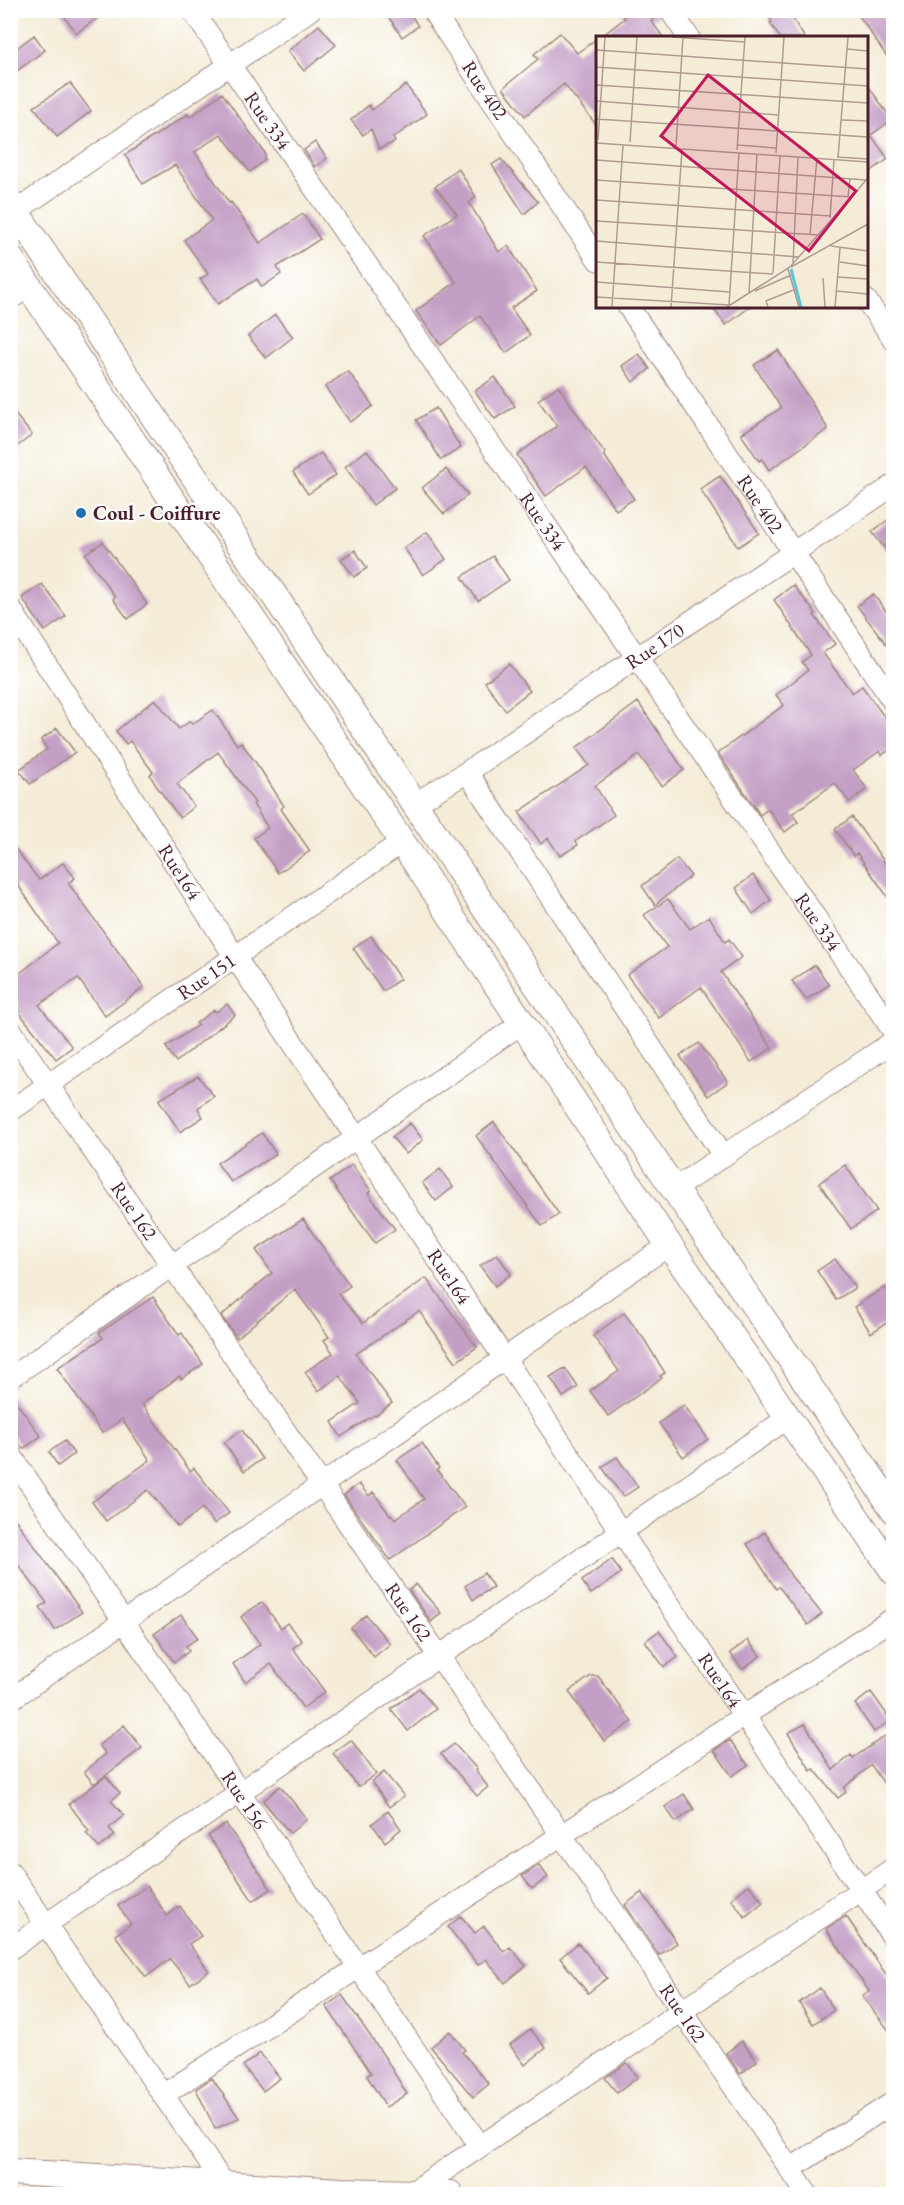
<svg xmlns="http://www.w3.org/2000/svg" width="904" height="2205" font-family="'EB Garamond',serif">
<style>
.building{fill:#c39ec5}
.lines{fill:none;stroke-linecap:round;stroke-linejoin:round}
.minor-casing{stroke:#9f8681;stroke-width:23}
.major-casing{stroke:#9f8681;stroke-width:28}
.minor{stroke:#fff;stroke-width:21}
.major{stroke:#fff;stroke-width:26}
.poi-dot{fill:#1f6fb2;stroke:#fff;stroke-width:2}
.labels{text-anchor:middle;stroke-width:4.5;stroke-linejoin:round;paint-order:stroke}
.street-label{font-size:20px;fill:#4a1f2b;stroke:#fff}
.poi-label{font-size:20px;font-weight:bold;fill:#4a1f2b;stroke:#fff;text-anchor:start}
.inset-river{fill:none;stroke:#5bc7d4;stroke-width:3}
.inset-road{fill:none;stroke:#b09a92;stroke-width:1.5}
.view{fill:#c2185b;fill-opacity:0.15;stroke:#c2185b;stroke-width:3}
.inset-edge{fill:none;stroke:#4a1f2b;stroke-width:3}
</style>
<rect width="100%" height="100%" fill="#fff"/>
<filter id="ink" filterUnits="userSpaceOnUse"><feTurbulence type="fractalNoise" baseFrequency=".0167" numOctaves="2"/><feDisplacementMap in="SourceGraphic" scale="12" xChannelSelector="R" yChannelSelector="G"/><feConvolveMatrix kernelMatrix="1 2 1 2 8 2 1 2 1" color-interpolation-filters="sRGB"/></filter>
<filter id="wash" filterUnits="userSpaceOnUse"><feTurbulence type="fractalNoise" baseFrequency=".008" numOctaves="4" result="noise"/><feDisplacementMap in="SourceGraphic" scale="24" xChannelSelector="R" yChannelSelector="G"/><feGaussianBlur stdDeviation="1.35" result="paint"/><feColorMatrix in="noise" values="0 0 0 0 0 0 0 0 0 0 0 0 0 0 0 0 0 1.4 0 .05"/><feComposite in="paint" operator="in"/></filter>
<g filter="url(#wash)">
<rect width="100%" height="100%" fill="#f4ecd7"/>
<g id="blocks">
<!-- building -->
<path class="building" d="M60,10H109L76,33Z
M384,10H408L418,26L402,37Z
M619,10H657L659,15L651,21L664,38H599L625,18Z
M763,10H787L805,38H780L770,23L772,22Z
M855,10H885L894,23V67Z
M319,25L336,45L304,71L288,51Z
M560,33L577,53L598,38V127L564,84L525,116L503,88L538,59L534,54Z
M34,35L45,50L10,76V53Z
M70,83L91,111L57,137L34,107Z
M867,84L892,120L871,135L888,159L867,174Z
M406,85L427,114L393,138L395,142L379,149L371,129L363,135L351,120L369,105L372,110Z
M222,93L265,153V160L250,172L221,134L195,152L229,203L231,202L260,243L303,214L320,239L277,267L281,274L262,287L257,279L218,304L200,279L208,274L184,240L212,220L175,165L143,184L125,155L188,114L190,117Z
M315,142L327,158L315,167L304,150Z
M501,159L538,202L524,214L492,165Z
M458,168L476,197L469,203L499,252L508,246L537,291L511,308L530,335L506,353L480,316L441,345L416,311L456,282L424,236L457,214L435,187Z
M711,306H751L726,325Z
M275,315L293,337L266,358L248,336Z
M778,350L828,429L769,470L762,459L759,461L741,434L781,408L754,365Z
M639,354L650,369L633,382L622,366Z
M348,371L373,406L350,422L325,387Z
M495,377L515,406L495,419L475,391Z
M558,386L605,453L604,455L634,499L616,510L586,467L546,496L517,455L557,426L538,400Z
M10,408L32,435L10,452Z
M436,408L461,448L441,460L416,420Z
M367,450L395,488L373,505L345,467Z
M321,453L336,475L308,494L293,472Z
M446,469L468,495L444,514L422,488Z
M720,476L759,533L738,547L700,489Z
M894,515V560L872,532Z
M427,532L446,559L423,575L404,548Z
M103,542L147,604L128,619L113,599L115,597L85,554Z
M355,550L367,568L354,577L341,559Z
M493,556L509,580L478,601L462,577Z
M42,584L66,616L45,631L22,598Z
M793,585L816,614L814,615L835,644L823,653L852,693L862,686L894,730V747L882,755L880,751L853,770L867,789L849,802L835,783L792,814L798,822L785,832L768,809L760,815L718,753L784,705L776,695L808,670L802,662L811,655L774,600Z
M873,594L894,622V654L857,606Z
M509,664L530,691L505,710L485,682Z
M155,699L179,729L190,721L192,724L213,710L237,745L241,742L261,770L284,806L281,809L310,851L278,873L254,838L268,828L253,804L255,803L218,752L177,784L194,806L180,818L155,784L150,775L153,772L130,741L126,744L116,731Z
M638,702L684,770L662,786L639,755L595,786L614,815L576,841L578,845L560,856L548,838L541,844L519,812L589,765L576,748Z
M57,728L75,752L30,784L19,770L47,749L41,740Z
M852,817L894,875V906L857,853L854,856L835,829Z
M10,842L39,880L63,863L75,878L68,883L144,987L105,1016L78,978L39,1005L72,1047L56,1059L22,1016L10,988V981L58,943L18,885L10,890Z
M677,859L691,876L655,905L642,886Z
M753,875L771,900L753,914L736,888Z
M668,899L690,929L709,916L725,942L729,939L742,957L721,972L772,1048L751,1062L701,987L659,1018L627,975L667,947L644,915Z
M371,936L400,979L383,991L353,948Z
M815,965L829,985L806,1000L792,981Z
M227,1004L235,1015L176,1062L166,1047L198,1025L196,1023L214,1010L216,1012Z
M699,1043L728,1082L708,1096L680,1056Z
M198,1076L214,1096L198,1108L203,1117L180,1132L159,1100Z
M494,1122L559,1214L542,1226L476,1136Z
M410,1123L423,1140L406,1154L392,1137Z
M262,1133L276,1154L231,1182L217,1163Z
M352,1165L371,1191L368,1193L395,1229L375,1243L330,1181Z
M845,1165L877,1211L851,1229L819,1183Z
M440,1169L453,1187L436,1201L422,1183Z
M303,1219L350,1286L338,1294L363,1323L426,1278L477,1347L456,1362L419,1311L356,1354L392,1403L375,1416L374,1415L341,1437L332,1422L360,1403L340,1376L318,1391L305,1372L333,1353L324,1340L329,1337L295,1289L237,1338L221,1316L272,1273L256,1250Z
M497,1254L511,1274L495,1286L480,1266Z
M835,1259L855,1288L836,1300L817,1271Z
M885,1287L894,1299V1318L871,1333L854,1307Z
M153,1297L179,1335L182,1333L203,1364L181,1379L180,1376L142,1404L190,1471L194,1468L229,1513L214,1524L202,1508L178,1527L148,1490L106,1521L92,1502L150,1460L122,1419L102,1433L57,1368L103,1338L99,1333Z
M624,1313L644,1339L665,1373L660,1376L662,1378L608,1416L590,1391L619,1371L593,1336Z
M565,1368L578,1387L563,1397L550,1377Z
M10,1394L41,1436L23,1449L10,1431Z
M684,1405L708,1439L683,1457L659,1423Z
M242,1430L262,1459L244,1471L224,1443Z
M65,1441L74,1454L58,1466L49,1452Z
M422,1443L439,1468L437,1470L465,1507L390,1560L344,1495L359,1484L369,1496L373,1492L390,1515L391,1514L395,1519L424,1499L397,1460Z
M617,1457L638,1487L623,1497L602,1467Z
M10,1512L82,1612L55,1630L40,1607L47,1603L10,1554Z
M765,1532L791,1576L822,1614L808,1625L779,1587L776,1589L747,1544Z
M612,1559L621,1573L591,1594L582,1581Z
M484,1573L493,1587L473,1600L465,1586Z
M416,1584L441,1613L431,1622L409,1590Z
M262,1602L281,1628L287,1623L302,1641L293,1648L325,1692L303,1708L271,1664L245,1682L233,1664L260,1644L241,1617Z
M181,1615L198,1638L186,1646L189,1651L174,1662L154,1634Z
M366,1615L390,1644L374,1657L351,1628Z
M659,1631L678,1657L664,1667L645,1641Z
M748,1640L760,1656L742,1669L730,1653Z
M591,1676H598L632,1722L604,1741L569,1692Z
M419,1688L436,1709L408,1731L391,1709Z
M871,1692L891,1720L874,1732L855,1704Z
M805,1724L833,1770L851,1755L853,1758L894,1730V1798L871,1765L844,1788L846,1792L838,1798L814,1769L811,1771L788,1733Z
M124,1725L142,1748L94,1784L84,1772L106,1754L99,1745Z
M351,1740L376,1774L358,1787L333,1753Z
M730,1740L748,1765L732,1776L714,1750Z
M454,1744L477,1769L475,1770L488,1787L477,1796L441,1754Z
M384,1772L404,1796L389,1807L372,1782Z
M106,1776L120,1793L111,1801L124,1815L109,1828L115,1835L99,1848L86,1833L89,1831L69,1804Z
M280,1786L307,1819L290,1833L263,1801Z
M684,1794L694,1809L676,1822L665,1807Z
M388,1811L401,1829L385,1842L372,1824Z
M226,1824L271,1889L253,1901L208,1836Z
M539,1865L548,1877L532,1889L522,1876Z
M749,1885L763,1902L745,1917L731,1899Z
M147,1886L167,1916L180,1906L201,1936L189,1944L209,1971L190,1984L170,1959L146,1977L115,1935L131,1924L118,1906Z
M642,1892L677,1943L659,1955L625,1905Z
M461,1916L475,1933L484,1926L504,1952L510,1947L526,1966L505,1983L486,1959L478,1965L448,1927Z
M846,1916L894,1986V2037L862,1996L869,1991L826,1929Z
M578,1943L607,1978L588,1993L560,1958Z
M820,1988L834,2010L813,2024L799,2003Z
M342,1995L384,2056L407,2094L386,2107L367,2076L371,2073L326,2006Z
M530,2029L546,2048L525,2065L510,2045Z
M450,2031L465,2050L462,2052L489,2084L473,2097L431,2047Z
M742,2041L757,2061L740,2074L726,2053Z
M260,2053L280,2078L263,2091L243,2066Z
M627,2063L638,2077L617,2093L605,2078Z
M212,2078L239,2118L215,2129L196,2089Z"/>
</g>
</g>
<g filter="url(#ink)">
<use href="#blocks" fill-opacity="0" stroke="#9f8681" stroke-width="1.5"/>
<g class="lines">
<!-- minor casing -->
<g class="minor-casing">
<g id="minor">
<path id="s1" d="M192,10L894,1032"/>
<path id="s2" d="M432,10L598,260"/>
<path d="M670,10L689,38"/>
<path d="M16,211L310,10"/>
<path d="M10,299L29,286"/>
<path d="M866,300L894,340"/>
<path id="s3" d="M628,306L894,703"/>
<path id="s4" d="M10,608L235,957L894,1939"/>
<path d="M467,772L723,1155"/>
<path id="s5" d="M414,804L467,772L894,485"/>
<path id="s6" d="M10,1029L807,2194"/>
<path id="s7" d="M10,1111L402,842"/>
<path d="M674,1189L894,1041"/>
<path d="M10,1378L522,1023"/>
<path id="s8" d="M10,1454L480,2146"/>
<path d="M10,1700L669,1245"/>
<path d="M10,1872L224,2184"/>
<path d="M10,1949L788,1418"/>
<path d="M163,2095L894,1618"/>
<path d="M790,2169L894,2102"/>
<path d="M411,2193L894,1868"/>
</g>
</g>
<!-- major casing -->
<g class="major-casing">
<path id="major" d="M10,203L674,1189L894,1510
M10,258L402,842L669,1245L894,1572
M10,2172L341,2191L450,2194"/>
</g>
<!-- minor -->
<use href="#minor" class="minor"/>
<!-- major -->
<use href="#major" class="major"/>
</g>
</g>
<!-- markers -->
<circle class="poi-dot" cx="81" cy="513" r="6"/>
<g class="labels">
<!-- street labels -->
<g class="street-label">
<text dy="7" stroke="none"><textPath href="#s2" startOffset="96">Rue 402</textPath></text>
<text dy="7" stroke="none"><textPath href="#s1" startOffset="134">Rue 334</textPath></text>
<text dy="7" stroke="none"><textPath href="#s3" startOffset="238">Rue 402</textPath></text>
<text dy="7" stroke="none"><textPath href="#s1" startOffset="620">Rue 334</textPath></text>
<text dy="7" stroke="none"><textPath href="#s5" startOffset="288">Rue 170</textPath></text>
<text dy="7" stroke="none"><textPath href="#s4" startOffset="314">Rue164</textPath></text>
<text dy="7" stroke="none"><textPath href="#s1" startOffset="1106">Rue 334</textPath></text>
<text dy="7" stroke="none"><textPath href="#s7" startOffset="238">Rue 151</textPath></text>
<text dy="7" stroke="none"><textPath href="#s6" startOffset="220">Rue 162</textPath></text>
<text dy="7" stroke="none"><textPath href="#s4" startOffset="800">Rue164</textPath></text>
<text dy="7" stroke="none"><textPath href="#s6" startOffset="706">Rue 162</textPath></text>
<text dy="7" stroke="none"><textPath href="#s4" startOffset="1286">Rue164</textPath></text>
<text dy="7" stroke="none"><textPath href="#s8" startOffset="418">Rue 156</textPath></text>
<text dy="7" stroke="none"><textPath href="#s6" startOffset="1192">Rue 162</textPath></text>
</g>
<!-- poi labels -->
<g class="poi-label">
<text x="93" y="520">Coul - Coiffure</text>
</g>
</g>
<!-- overview -->
<g transform="translate(596 36)">
<rect width="272" height="272" fill="#f4ecd7"/>
<path class="inset-river" d="M195,233L205,271"/>
<path class="inset-road" d="M76,1L149,6M251,13L272,15M0,14L272,33M0,31L272,50M0,49L272,67M0,65L183,79M0,83L272,101M246,84L272,85M2,104L9,1M34,106L41,1M0,107L272,126M141,109L180,112M80,110L87,1M141,114L149,1M180,117L188,1M241,121L272,123M242,121L252,1M0,124L270,144M0,144L256,161M252,161L254,142M0,164L234,180M234,182L238,124M0,185L223,199M214,198L221,122M0,205L203,221M235,210L272,215M0,226L177,238M244,226L272,230M197,227L202,121M195,231L272,188M192,233L203,271M177,237L184,120M242,241L272,243M227,242L229,271M0,246L134,256M159,255L195,239M240,255L272,258M153,257L161,118M0,261L133,269L143,117M16,271L27,109M75,271L86,114M131,271L194,231L272,142M172,271L170,265L200,253M239,271L244,212"/>
<path class="view" d="M112,39L260,155L213,215L65,100Z"/>
<rect width="272" height="272" class="inset-edge"/>
</g>
<!-- margin -->
<rect width="904" height="2205" fill="none" stroke="#fff" stroke-width="36"/>
</svg>
